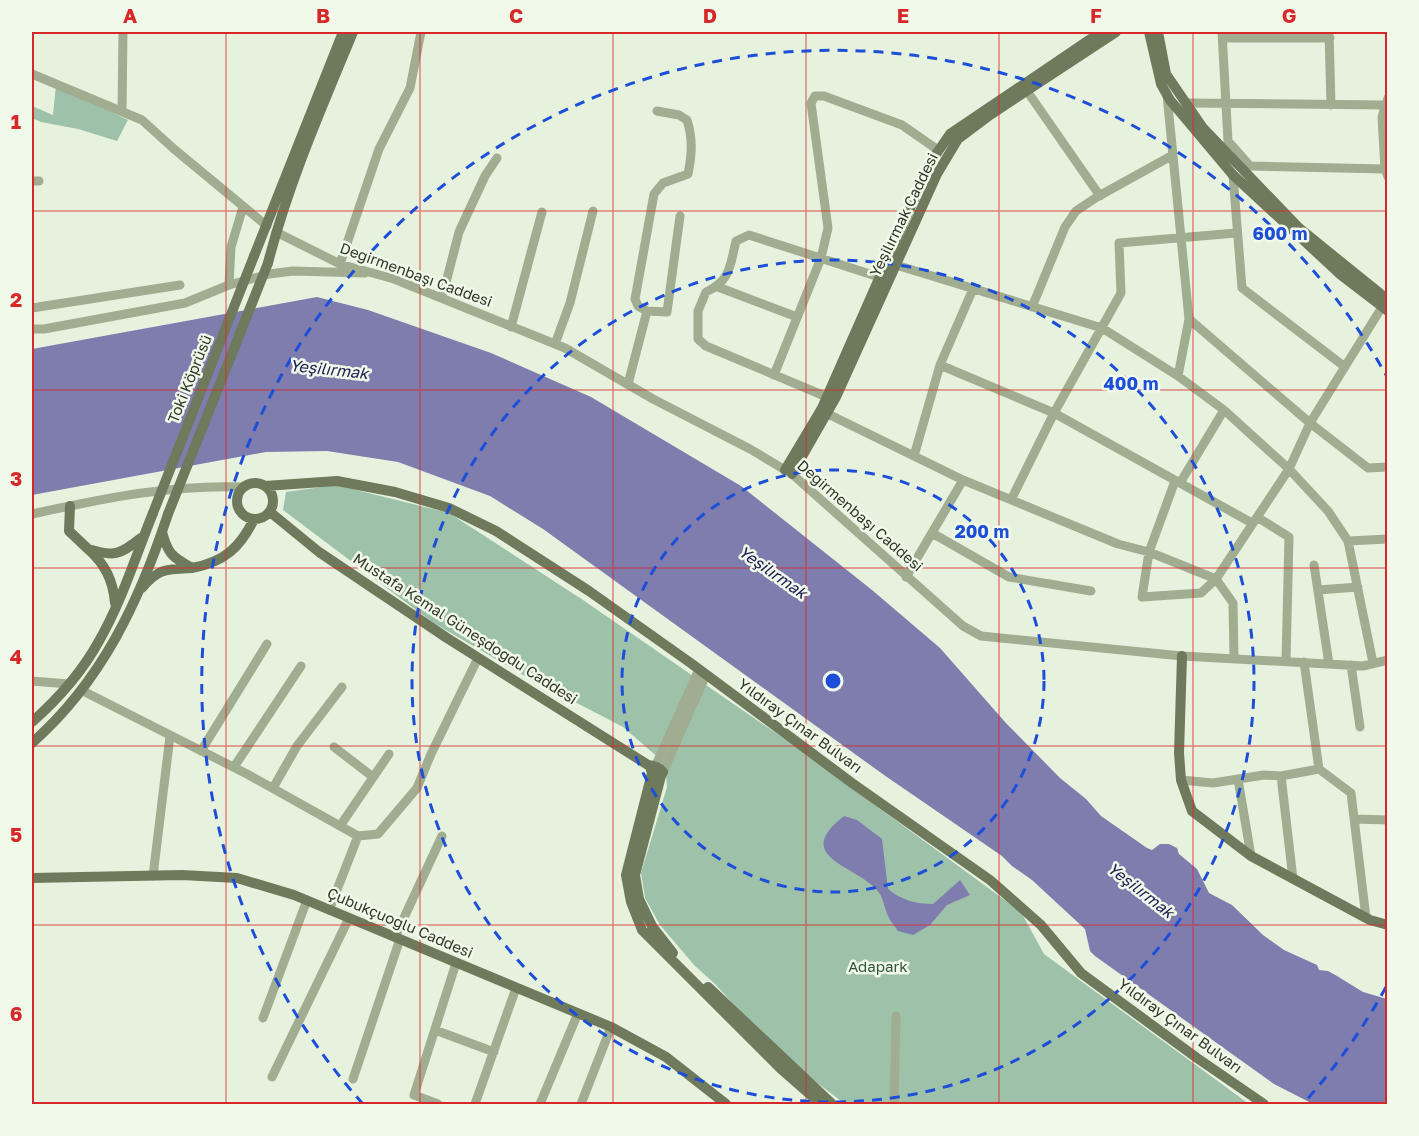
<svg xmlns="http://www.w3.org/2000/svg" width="1419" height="1136" font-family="'Golos Text',sans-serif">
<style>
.green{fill:#9ec1a9}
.water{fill:#7f7dae}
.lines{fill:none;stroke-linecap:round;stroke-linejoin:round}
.minor{stroke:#a1ad90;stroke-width:9}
.major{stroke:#6f795b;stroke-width:10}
.major-bridge{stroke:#6f795b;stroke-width:10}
.grid{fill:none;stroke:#d62828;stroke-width:1.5;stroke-opacity:0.55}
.ring{fill:none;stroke:#1d4ed8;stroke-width:3;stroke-dasharray:10 8}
.labels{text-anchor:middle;stroke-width:5;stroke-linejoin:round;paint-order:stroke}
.street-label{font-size:15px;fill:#333729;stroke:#f1f9ea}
.park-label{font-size:15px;fill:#2e553c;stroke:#f1f9ea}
.water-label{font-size:16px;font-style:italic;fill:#232058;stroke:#f1f9ea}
.centre{fill:#1d4ed8;stroke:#f1f9ea;stroke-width:3}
.ring-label{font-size:18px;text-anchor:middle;font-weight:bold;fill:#1d4ed8;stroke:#f1f9ea;stroke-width:5;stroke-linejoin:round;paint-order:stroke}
.neatline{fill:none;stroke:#d62828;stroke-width:2}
.grid-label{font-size:20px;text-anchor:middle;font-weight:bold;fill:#d62828}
</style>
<rect width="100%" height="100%" fill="#e7f2de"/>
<!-- green -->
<path class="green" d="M56,85L128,120L117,141L78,129L41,122L32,118V106L53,115Z
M336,485L449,513L583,600L793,745L1021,912L1044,954L1249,1104H845L778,1053L715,984L695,966L660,925L645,898L641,873L667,787L666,774L661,760L623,727L525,676L432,622L283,510L286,492Z"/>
<!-- water -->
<path class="water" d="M317,297L368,310L491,353L591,397L741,486L872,590L940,648L1005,722L1060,778L1086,799L1101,816L1147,848L1152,850L1160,844H1169L1177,848L1179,854L1197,869L1209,893L1232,905L1263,935L1284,950L1317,965L1319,970L1328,971L1337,976L1363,992L1387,999V1104H1313L1274,1084L1095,956L1090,951L1085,929L1032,880L1012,866L1002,856L884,775L543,529L490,496L398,462L327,451L266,452L32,495V349Z
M844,816L857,820L882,839L888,889C901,900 916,904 933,904L960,880L970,895L947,905L930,925L913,935L898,931C895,926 890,921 888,916C884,907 883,896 877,890C855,865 791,857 844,816Z"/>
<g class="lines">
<!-- minor -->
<path class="minor" d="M1222,32L1228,141L1250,166L1385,169
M1329,32L1331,105
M1223,38H1330
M32,74L142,120L174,149L267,226
M1027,91L1100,196
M1167,95L1189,319L1310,423L1368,468L1388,467
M1388,98L1382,117L1385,169L1388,177
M1186,103L1385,105
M122,111L123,32
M1233,175L1242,288L1345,367
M32,181H39
M276,232L340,264L394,279L565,348L653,399L750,449L792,474L963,626L981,636L1182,656L1363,666L1388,660
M340,264L379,149L410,88L421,32
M896,265L1102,328L1178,376L1224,410L1289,469L1328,511L1348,541L1373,663
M229,285L231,247L243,207
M718,287L797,317
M442,298L459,232L485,176L497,158
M1032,307L1065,227L1076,211L1097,197L1173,155
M32,308L180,285
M647,311L638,306L635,299L654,194L663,183L688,174C692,154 693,139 687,120L679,115L657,111
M511,327L542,212
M32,329H44L185,303L229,285L269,274L293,271L365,273
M555,344L570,303L593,211
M940,365L1054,413L1252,523
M774,375L821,258L828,228L811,103L815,96H824L902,125L938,150
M1178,376L1189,319
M628,384L647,311L667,312L680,216
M827,397L706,346L698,339V311L706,292C731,281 730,265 736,241L749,235L879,277
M826,413L963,480L1118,544L1149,552L1216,579L1233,603L1234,658
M914,456L940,365L973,289
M1175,481L1149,552L1142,597L1201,593L1216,579L1289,469L1310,423L1382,307
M1180,483L1224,410
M1011,500L1054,413L1121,293L1119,243L1236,233
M32,514C102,499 171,484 244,487
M1257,517L1289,537L1286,661
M932,533L1009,577L1091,591
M1348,541L1388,539
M1314,565L1329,664
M906,577L963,480
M1318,590L1358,587
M1304,662L1319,769L1351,793L1366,918
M1351,665L1360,727
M32,681L69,684
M81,690L247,774L358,836L378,834L417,788L431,754L478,658
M334,747L373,777
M201,751L267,644
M234,767L301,666
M655,767L699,669
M663,772L706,675
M1281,776L1293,879
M1238,779L1251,856
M1181,780L1213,783L1264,775L1281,776L1319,769
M273,788L297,746L342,687
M1355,819L1388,820
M340,826L389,754
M153,876L170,736
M329,910L358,836
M395,937L442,836
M263,1018L307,900
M435,1030L494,1052
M272,1077L349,918
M353,1079L400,939
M438,1104L414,1095L456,963
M475,1104L516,988
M540,1104L578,1013
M581,1104L611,1027
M894,1104L896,1016"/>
<!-- major -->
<path class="major" d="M1149,32L1161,84L1170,100L1233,175L1341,275L1388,311
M1158,32L1166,74L1203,128L1299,228L1388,300
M254,256L343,32
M268,263C288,184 322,107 353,32
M785,470L822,408L930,163L950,134L1101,32
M792,474L836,397L937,174L958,139L990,115L1116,32
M237 501a18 18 0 1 1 36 0a18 18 0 1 1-36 0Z
M265,486L337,481L395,492L449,508L496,531L589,591L692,664L852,783L990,880L1041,925L1081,973L1197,1058L1264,1104
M70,506L69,531L88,549
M270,512L319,552L447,638L648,765C654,766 659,767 663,772L661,776H657L652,773L655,767
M192,568C224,562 240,548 254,519
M142,588C158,568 168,569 192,568C172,557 168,554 162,532
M115,603C113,580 105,564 88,549C114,557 120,555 141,538
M1182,656L1179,753L1181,780L1192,811L1251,856L1370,920L1388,925
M32,722C58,699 82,672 99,641C122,601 136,555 153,513
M32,743C102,681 139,602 168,514
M651,770L652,773L626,875L631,902L642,930L781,1069L821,1104
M661,776L635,875L639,899L652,926L673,953
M32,878L182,875L237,878L294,895L611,1027L666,1057L726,1104
M708,987L832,1104"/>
<!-- major-bridge -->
<path class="major-bridge" d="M153,513L254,256
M168,514L268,263"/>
</g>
<!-- grid -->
<path class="grid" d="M226,32V1104M420,32V1104M613,32V1104M806,32V1104M999,32V1104M1193,32V1104M32,211H1388M32,390H1388M32,568H1388M32,746H1388M32,925H1388"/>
<!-- distance rings -->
<g class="ring">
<circle cx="833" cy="681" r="211"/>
<circle cx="833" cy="681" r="421"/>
<path d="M1386 987A632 632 0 0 1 1303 1104M363 1104A632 632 0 1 1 1386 375"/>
</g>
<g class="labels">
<!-- street labels -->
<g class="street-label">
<text transform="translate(904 215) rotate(-64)" y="5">Yeşilırmak Caddesi</text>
<text transform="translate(416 275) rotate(20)" y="5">Değirmenbaşı Caddesi</text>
<text transform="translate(190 379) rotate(-68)" y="5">Toki Köprüsü</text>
<text transform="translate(860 516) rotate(41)" y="5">Değirmenbaşı Caddesi</text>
<text transform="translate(465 629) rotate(33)" y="5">Mustafa Kemal Güneşdoğdu Caddesi</text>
<text transform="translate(800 726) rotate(36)" y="5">Yıldıray Çınar Bulvarı</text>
<text transform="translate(400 923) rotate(23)" y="5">Çubukçuoğlu Caddesi</text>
<text transform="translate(1180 1026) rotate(36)" y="5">Yıldıray Çınar Bulvarı</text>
</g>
<!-- park labels -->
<g class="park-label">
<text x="878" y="972">Adapark</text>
</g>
<!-- water labels -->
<g class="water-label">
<text transform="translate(329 369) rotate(6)" y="6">Yeşilırmak</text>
<text transform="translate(773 572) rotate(35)" y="6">Yeşilırmak</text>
<text transform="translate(1141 890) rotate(38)" y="6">Yeşilırmak</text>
</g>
</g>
<circle cx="833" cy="681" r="9" class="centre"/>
<g class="ring-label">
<text x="1280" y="240">600 m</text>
<text x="1131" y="390">400 m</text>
<text x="982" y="538">200 m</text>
</g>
<!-- border -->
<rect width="1419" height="1136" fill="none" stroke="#f1f9ea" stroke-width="66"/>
<rect x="33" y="33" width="1353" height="1070" class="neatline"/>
<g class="grid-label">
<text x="130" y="23">A</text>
<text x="323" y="23">B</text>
<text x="516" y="23">C</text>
<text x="710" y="23">D</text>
<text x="903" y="23">E</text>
<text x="1096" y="23">F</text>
<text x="1289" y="23">G</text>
<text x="16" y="129">1</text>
<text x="16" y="307">2</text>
<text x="16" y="486">3</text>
<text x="16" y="664">4</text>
<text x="16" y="842">5</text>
<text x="16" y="1021">6</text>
</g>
</svg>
